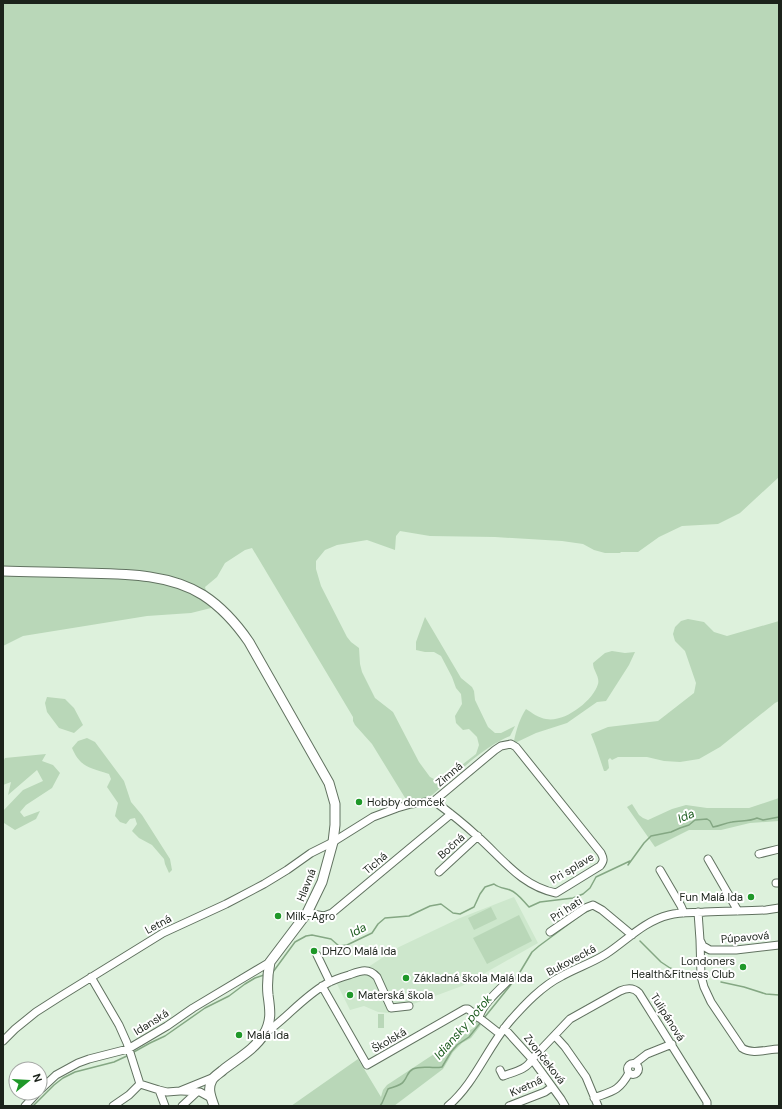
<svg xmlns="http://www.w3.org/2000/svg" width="782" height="1109" font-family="'DM Sans',sans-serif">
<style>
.built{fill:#cde7cc}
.green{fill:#b9d7b8}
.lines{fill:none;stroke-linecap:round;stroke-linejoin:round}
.stream{stroke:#84a783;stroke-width:1.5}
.minor-casing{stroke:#617260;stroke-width:9}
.major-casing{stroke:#617260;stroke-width:11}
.minor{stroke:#fff;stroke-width:7}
.major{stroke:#fff;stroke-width:9}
.poi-dot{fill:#1f9829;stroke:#fff;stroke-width:1.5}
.labels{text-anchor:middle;stroke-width:4;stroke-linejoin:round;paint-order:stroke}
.street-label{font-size:11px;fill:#1c231b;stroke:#fff}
.poi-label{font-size:11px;fill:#1c231b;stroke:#fff;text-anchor:start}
.water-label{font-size:12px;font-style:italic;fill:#1d5c1f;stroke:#fff}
</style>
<rect width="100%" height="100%" fill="#ddf1dc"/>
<!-- built -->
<path class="built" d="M514,897L538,943L462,986L389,1013L378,1012L364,1006L350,1010L335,980L365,969L399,947L460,918Z"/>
<!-- green -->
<path class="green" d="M3,3H779V477L740,513L718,524L682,526L659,537L638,552H621L620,553H605L594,550L583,544L562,541L495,537L430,536L400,531L396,536L395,550L367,540L337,545L325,550L316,561V569L321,586L347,637L351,642L359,648L360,664L362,672L375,698L393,712L419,762L430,777L436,780L445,778L476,754L479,745L477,737L469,729L463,730L456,723L455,716L462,704L461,694L456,688L452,677L441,656L434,652H425L416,650V642L425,617L461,678L472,687L474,691L475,700L488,727L495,733H501L515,726L510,736C484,746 453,777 431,796L423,799L407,801L372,744L355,725L353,721V717L252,548L245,550L225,563L217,577L205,587L211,608L191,613L147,616L23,636L3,646Z
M688,619L704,622L714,632L727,636L779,621V701L775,703L720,747L699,759L680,762L664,761L647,757H618L612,760L610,758L608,760L609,768L606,771H604L596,747L591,734L608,727L658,721L694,693L696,683L685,651L675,641L673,634L675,627L681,621Z
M612,651L625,653L635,652L629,665L606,701L597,702L567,723L536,733L517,742H515L514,741C516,730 520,718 526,709C532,713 539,718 546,719C564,723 593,701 598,684C600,676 593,671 593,663L605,653Z
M47,697L65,699L74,708L83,725L74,733L59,728L47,712L45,703Z
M87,738L95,742L124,781L131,802L142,815L170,859L172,870L169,873L165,864L164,859L152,845L139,838L132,831L137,824L135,818L130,819L126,824L120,822L115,816L118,803L107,787L111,779L109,774C90,768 80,767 72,748L78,741Z
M46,754L42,761L53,765L60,773L52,788L26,805L20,812L24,817L40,811L36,819L15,830L4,823L3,811L23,790L43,781L37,770L8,795L11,782L3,785V762L5,758Z
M779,798V821L750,823L721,830H689L655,847L627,807L632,804L639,815L643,818L648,820L672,809L686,805L707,808H749Z
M491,907L497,919L474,930L468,918Z
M519,915L532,941L487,964L473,938Z
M378,1014H384V1028H378Z
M469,1014L481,1025L471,1038L462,1043L453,1052L443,1069L394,1106H291L358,1059L381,1097L383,1090L387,1085L475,1027Z"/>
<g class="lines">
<!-- stream -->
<path class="stream" d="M628,865L644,843L651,836L671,832L680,828L689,825L695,820L707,819L710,821L713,827C720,826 725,823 732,822C740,820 749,822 757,818L763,820L779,817
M584,913L590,910
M640,941L661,962L670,968L685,973
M272,972H273L295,942L306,936L312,935L331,939L339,946L347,945L372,933L378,924L385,918L409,916L430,906L441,904L453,913L460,914L474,907L480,894L485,887L494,884C499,888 504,888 510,890C518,893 523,901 529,907L540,902L573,898L583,894L590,888L596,877L630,861
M721,982L744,987L766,994L779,995
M484,1018L517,977L532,952L539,946L581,915
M132,1053L150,1043L165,1036L205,1008L229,996L245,984L255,978L264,975
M33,1106L54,1085L63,1078L75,1072L114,1062L129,1055
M380,1106L382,1103L388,1089C393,1087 401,1086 404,1081C408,1076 407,1072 413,1069C422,1065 433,1069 442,1067L451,1052L457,1045L469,1037L481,1022"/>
<!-- minor casing -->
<g class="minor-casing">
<path id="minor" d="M759,854L779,849
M708,859L738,911
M660,870L681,906L684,913
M439,872L478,836
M776,883H779
M698,912L700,940L703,946L710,950H736L779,945
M307,913L324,916L332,913L451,814
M550,932L585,908L593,905L602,910L632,935
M700,940L701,976L704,987L711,1002L742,1048C752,1055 768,1049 779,1049
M317,955L330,982
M91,977L119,1025L127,1043L140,1084L159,1090L167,1092L180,1091L212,1078
M322,986L367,1065L465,1009H468L500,1034
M479,1018C481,1005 501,988 511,978
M504,1028L532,1059L561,1099L565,1106
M264,1034C286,1019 303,997 326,984C333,980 342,977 349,975C360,971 368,967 377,977L391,1008L409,1006
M555,1036L565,1047L586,1077L598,1106
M3,1041L15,1029L36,1012L61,996L163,933L226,904L264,884L287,870L311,853L333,842L373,817L397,808L411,804L434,801L495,750L501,746L511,744L516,747L601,853C604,859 604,861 600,866L556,893C521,886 502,858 477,836C463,823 449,812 434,801
M627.5 1069a5.5 5.5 0 1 1 11 0a5.5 5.5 0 1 1-11 0Z
M634,1064L647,1054L672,1044
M500,1070L503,1076C513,1072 527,1070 532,1059L570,1019L620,991C627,988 633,987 639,993L704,1097L707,1102V1106
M40,1090L56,1075L78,1063L89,1059L128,1049L167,1026L193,1008L270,962
M159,1090L165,1106
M182,1091L200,1092L211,1098
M594,1098C613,1091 619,1091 629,1073
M25,1106L37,1093
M113,1106L129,1095L140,1084
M182,1106L197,1092
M448,1106C475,1083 487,1048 510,1021C525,1004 542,986 562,976C576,968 592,963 606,954C626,941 644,921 669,915C681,912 694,913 705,912C726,911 746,911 766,910L779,908
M509,1106L545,1092L552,1087"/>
</g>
<!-- major casing -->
<g class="major-casing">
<path id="major" d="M3,571C29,572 56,572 82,573C122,574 168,573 203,595C223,608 236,623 249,642L329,783L335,804V825L333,842L322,882L307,913L270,962C268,972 267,985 268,995C270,1009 272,1021 264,1034C255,1049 237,1059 223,1070C220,1073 214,1076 212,1080C207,1089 211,1097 214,1106"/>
</g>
<!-- minor -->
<use href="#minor" class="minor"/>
<!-- major -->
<use href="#major" class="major"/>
</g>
<!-- markers -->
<g class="poi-dot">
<circle cx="359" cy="802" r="4"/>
<circle cx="751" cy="897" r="4"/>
<circle cx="278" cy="916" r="4"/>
<circle cx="314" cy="951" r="4"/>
<circle cx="743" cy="967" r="4"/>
<circle cx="406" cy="978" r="4"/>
<circle cx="350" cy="995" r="4"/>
<circle cx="239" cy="1035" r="4"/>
</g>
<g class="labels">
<!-- street labels -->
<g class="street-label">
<text transform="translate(449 774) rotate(-40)" y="4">Zimná</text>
<text transform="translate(451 846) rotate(-42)" y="4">Bočná</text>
<text transform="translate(375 863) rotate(-40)" y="4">Tichá</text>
<text transform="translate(572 868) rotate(-31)" y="4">Pri splave</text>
<text transform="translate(306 885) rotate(-68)" y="4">Hlavná</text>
<text transform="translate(566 909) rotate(-33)" y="4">Pri hati</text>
<text transform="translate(158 924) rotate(-28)" y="4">Letná</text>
<text transform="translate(745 937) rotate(-5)" y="4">Púpavová</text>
<text transform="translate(571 960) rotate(-28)" y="4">Bukovecká</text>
<text transform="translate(668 1017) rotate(58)" y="4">Tulipánová</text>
<text transform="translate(151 1022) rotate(-32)" y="4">Idanská</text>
<text transform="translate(389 1040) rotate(-30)" y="4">Školská</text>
<text transform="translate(545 1059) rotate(52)" y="4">Zvončeková</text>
<text transform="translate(526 1086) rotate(-24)" y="4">Kvetná</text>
</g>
<!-- poi labels -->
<g class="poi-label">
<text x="367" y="806">Hobby domček</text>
<text x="743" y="901" text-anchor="end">Fun Malá Ida</text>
<text x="286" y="920">Milk-Agro</text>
<text x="322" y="955">DHZO Malá Ida</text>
<text x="735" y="965" text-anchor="end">Londoners<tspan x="735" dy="13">Health&amp;Fitness Club</tspan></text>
<text x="414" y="982">Základná škola Malá Ida</text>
<text x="358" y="999">Materská škola</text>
<text x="247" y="1039">Malá Ida</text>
</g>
<!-- water labels -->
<g class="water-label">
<text transform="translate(686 816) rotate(-22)" y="4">Ida</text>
<text transform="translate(358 930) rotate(-28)" y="4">Ida</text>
<text transform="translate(463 1027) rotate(-49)" y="4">Idiansky potok</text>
</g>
</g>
<!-- border -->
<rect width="782" height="1109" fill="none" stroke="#1c231b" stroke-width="8"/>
<!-- north arrow -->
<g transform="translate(28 1081) rotate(72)"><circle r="19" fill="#ffffff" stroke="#a4a7a4"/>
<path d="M0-3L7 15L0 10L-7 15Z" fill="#1f9829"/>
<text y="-6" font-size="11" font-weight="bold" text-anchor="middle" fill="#1c231b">N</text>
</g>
</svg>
